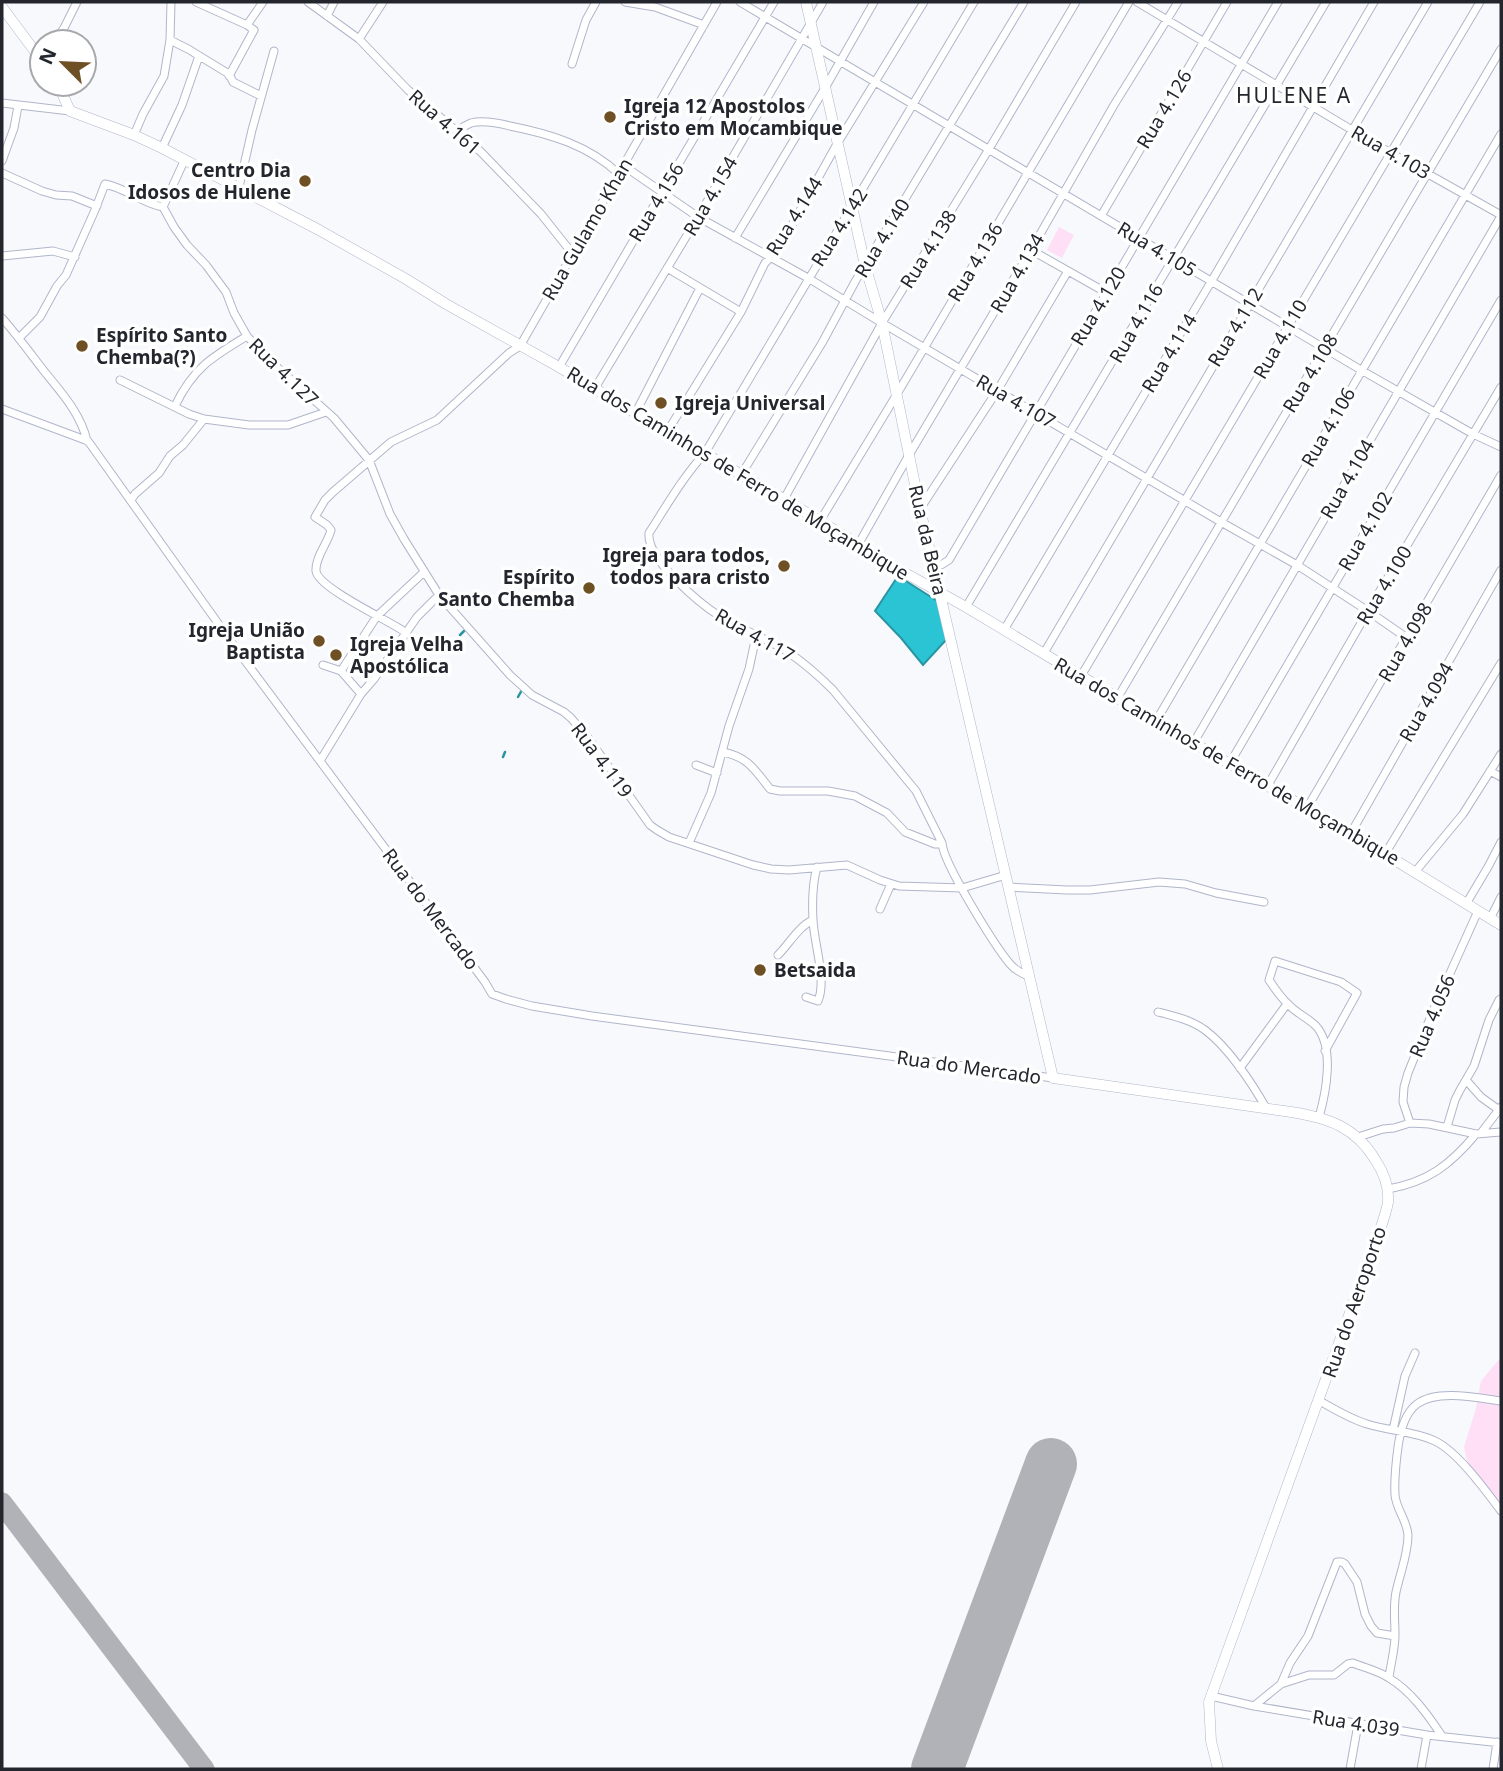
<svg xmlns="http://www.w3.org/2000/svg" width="1503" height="1771" font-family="'Noto Sans',sans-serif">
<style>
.green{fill:#fedff5}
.water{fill:#2bc4d4;stroke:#2995a2;stroke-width:2}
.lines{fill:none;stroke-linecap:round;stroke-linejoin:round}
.stream{stroke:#2995a2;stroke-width:2.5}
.taxiway{stroke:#b1b2b8;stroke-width:21}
.runway{stroke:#b1b2b8;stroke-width:52}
.street-casing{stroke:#b0b6ca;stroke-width:9}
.secondary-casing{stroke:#b0b6ca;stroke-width:11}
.street{stroke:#fff;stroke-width:7}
.secondary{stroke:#fff;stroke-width:10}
.poi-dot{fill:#6e5024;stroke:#fff;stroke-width:2.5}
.labels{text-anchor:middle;stroke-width:7;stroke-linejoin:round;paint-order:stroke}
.poi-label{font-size:19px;font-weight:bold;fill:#23262d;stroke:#fff;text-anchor:start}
.street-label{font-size:19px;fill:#23262d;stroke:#fff}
.neighbourhood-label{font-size:21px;letter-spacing:2px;fill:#23262d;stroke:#fff}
</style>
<rect width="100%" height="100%" fill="#f8f9fd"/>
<!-- green -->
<path class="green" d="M1059,227L1074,235L1062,258L1047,250Z
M1501,1357V1509L1472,1482L1464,1447L1476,1408L1481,1381Z"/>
<!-- water -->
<path class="water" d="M898,576L939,602L947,639L923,665L901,638L875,611Z"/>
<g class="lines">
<!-- stream -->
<path class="stream" d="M460,635L464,631
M518,697L523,688
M503,757L505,752"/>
<!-- taxiway -->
<path class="taxiway" d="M2,1503L204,1769"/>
<!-- runway -->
<path class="runway" d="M937,1769L1051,1464"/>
<!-- street casing -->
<g class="street-casing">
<path id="street" d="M196,2L247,25L254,30L229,76
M308,2L359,39L408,90L481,152L541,214L572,253
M625,2L655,7L704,25
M740,2L1361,370L1473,434L1501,447
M974,2L705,453C683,477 667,505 649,533C646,559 700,604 721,617C742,630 766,638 788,652C804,663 819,676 833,690L916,791L942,843C943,863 995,946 1010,964C1015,970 1021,973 1028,976
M1137,2L1389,152L1501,215
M327,16L334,2
M247,25L263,2
M359,39L383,2
M170,40L188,49L229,74L233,82L261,96
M54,42L64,28L77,2
M572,64L586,20L596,2
M2,103L70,111
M457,131C461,128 466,125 471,123C483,120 498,123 510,126C550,134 588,145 619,174
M134,135L143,114L164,76L170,40L171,2
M162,148L182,105L199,56
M2,161L14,128L18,106
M624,166L698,217L808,278L882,323L1221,522L1297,565L1368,611L1407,638
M2,173L42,191L56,195L72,196L97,206
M239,187L252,130L274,51
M163,207L174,227L187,245L206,265L226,292L234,313L247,336L268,359L334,418L369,460L390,514L404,539L439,595L510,675L532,695L564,712L571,718L589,739L650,825L657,830L669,837L753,865L771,869L789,870L847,865L880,880L899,886L962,888L1006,875
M163,207L185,159
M1101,216L1227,2
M735,238L825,88L874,2
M1031,250L1107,293
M2,256L53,251L75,257
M667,268L741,312
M2,318C17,335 30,353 44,371C61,392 81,414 87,441
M19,338L40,317L57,286L66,275L95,210L105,184C126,188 143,204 163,207
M559,367L774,2
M120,380L189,414L204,419L249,425H288L326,412
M595,388L698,217L823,2
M175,406C193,368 212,357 247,336
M2,409L88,441L240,654L485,982L492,994L506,999L532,1006L592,1016L1053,1078
M636,412L700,288
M667,432L741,312L765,263L778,250L837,144L924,2
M741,475L822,343L856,280L1024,2
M784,499L882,323L989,149L1076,2
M131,500L135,494L159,473L170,456L183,445L204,419
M920,509L997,391L1068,271
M820,521L897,394L1129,2
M858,545L909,455L1031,250L1114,105L1178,2
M934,567L941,565L949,560L1278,2
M966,607L1326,2
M1004,630L1211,282L1374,2
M405,632C390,621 318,588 316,571C315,557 328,543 331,530L327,525L315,517L325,500L333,492L391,442L437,420L509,353L520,346L717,2
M1044,653L1428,2
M323,665L341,671L361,694
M341,671L377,616L424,572
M1081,676L1480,2
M1118,697L1501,49
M1156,721L1501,134
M1194,742L1501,216
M723,752C748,757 755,770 770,789L780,791H828L855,796L887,813L905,832L935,844H939L942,843
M320,761L361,694L374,679L417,617L439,595
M1230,763L1501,300
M696,765L717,773
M1490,771L1501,777
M1268,785L1368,611L1501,387
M1307,808L1501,475
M1351,833L1501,570
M689,843L711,793L729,726L749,669L756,636
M1385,854L1501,663
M1415,872L1463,814L1501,754
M1008,887L1067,890H1090L1159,882L1185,884L1216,893L1264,902
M1466,904L1488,867L1501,842
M880,909L891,884
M1490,919L1501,897
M813,920C812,902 812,885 817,867
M778,955C789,944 799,926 813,920C814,944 827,980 818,1001L806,997
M1158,1012C1174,1016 1191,1020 1205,1030C1228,1047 1252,1083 1266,1108
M1240,1068L1287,1004
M1466,1080L1481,1097L1499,1110
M1319,1117C1326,1093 1335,1047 1316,1026C1308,1018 1298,1014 1290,1006C1282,999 1275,989 1269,980L1275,961L1341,982L1357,993L1325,1051
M1410,1123L1403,1102L1404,1087L1408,1073L1433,1011L1478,911
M1447,1127L1455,1100L1460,1090L1474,1066L1489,1020L1499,1000L1501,999
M1481,1133L1501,1107
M1358,1137L1383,1129L1394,1128L1410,1123L1429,1124L1476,1134L1501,1132
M1388,1189C1428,1182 1450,1165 1476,1134
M1318,1400C1334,1409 1350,1419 1367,1424C1389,1431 1414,1431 1435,1441C1458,1452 1486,1491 1501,1511
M1393,1430L1405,1376L1415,1353
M1389,1677C1391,1663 1395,1649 1395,1635C1395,1621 1393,1606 1396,1592C1400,1573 1408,1555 1408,1535C1407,1520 1396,1509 1395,1495C1394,1479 1396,1462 1398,1447C1400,1432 1405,1413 1417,1404C1437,1389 1478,1398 1501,1401
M1281,1684L1290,1663L1308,1636L1337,1562H1342L1345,1564L1357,1582L1365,1614L1371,1626L1377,1633L1395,1636
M1211,1696L1254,1706L1427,1735L1501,1743
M1254,1706L1281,1684L1309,1675H1334L1348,1664L1353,1663C1365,1668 1379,1671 1389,1678C1411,1691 1428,1715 1442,1736
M1350,1769L1358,1724
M1421,1769L1427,1735
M1493,1769L1497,1742"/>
</g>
<!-- secondary casing -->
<g class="secondary-casing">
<path id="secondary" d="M806,2L865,265L882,323L920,509L1053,1078L1291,1112C1329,1118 1356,1127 1376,1161C1384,1173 1389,1187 1388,1202C1386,1214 1381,1227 1377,1238L1209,1702L1211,1741L1218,1769
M2,7L42,61
M58,84L70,111L134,135L162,148L319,230L406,279L446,304L559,367L667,432L789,502L898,569L966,607L1156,721L1385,854L1501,925"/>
</g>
<!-- street -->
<use href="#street" class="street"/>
<!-- secondary -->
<use href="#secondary" class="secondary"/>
</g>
<!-- markers -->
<g class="poi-dot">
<circle cx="610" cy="117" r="7"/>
<circle cx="305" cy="181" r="7"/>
<circle cx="82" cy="346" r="7"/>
<circle cx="661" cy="403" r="7"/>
<circle cx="784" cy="566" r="7"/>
<circle cx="589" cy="588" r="7"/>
<circle cx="319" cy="641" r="7"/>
<circle cx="336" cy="655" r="7"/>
<circle cx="760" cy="970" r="7"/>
</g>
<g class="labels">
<!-- poi labels -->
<g class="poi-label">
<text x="624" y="113">Igreja 12 Apostolos<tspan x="624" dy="22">Cristo em Mocambique</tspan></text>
<text x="291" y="177" text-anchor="end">Centro Dia<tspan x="291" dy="22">Idosos de Hulene</tspan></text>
<text x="96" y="342">Espírito Santo<tspan x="96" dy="22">Chemba(?)</tspan></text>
<text x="675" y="410">Igreja Universal</text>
<text x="770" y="562" text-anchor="end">Igreja para todos,<tspan x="770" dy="22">todos para cristo</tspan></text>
<text x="575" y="584" text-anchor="end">Espírito<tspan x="575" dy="22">Santo Chemba</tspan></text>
<text x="305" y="637" text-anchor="end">Igreja União<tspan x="305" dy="22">Baptista</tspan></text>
<text x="350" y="651">Igreja Velha<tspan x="350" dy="22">Apostólica</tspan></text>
<text x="774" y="977">Betsaida</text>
</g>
<!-- street labels -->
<g class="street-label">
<text transform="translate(1164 109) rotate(-59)" y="7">Rua 4.126</text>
<text transform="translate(445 122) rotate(41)" y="7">Rua 4.161</text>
<text transform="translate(1391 152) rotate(30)" y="7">Rua 4.103</text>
<text transform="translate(710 196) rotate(-60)" y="7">Rua 4.154</text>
<text transform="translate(656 202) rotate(-59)" y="7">Rua 4.156</text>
<text transform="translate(794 216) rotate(-58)" y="7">Rua 4.144</text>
<text transform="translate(839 227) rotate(-58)" y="7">Rua 4.142</text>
<text transform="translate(587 229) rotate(-60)" y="7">Rua Gulamo Khan</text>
<text transform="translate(882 238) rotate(-59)" y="7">Rua 4.140</text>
<text transform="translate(928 249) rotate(-58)" y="7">Rua 4.138</text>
<text transform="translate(1157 249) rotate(31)" y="7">Rua 4.105</text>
<text transform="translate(975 262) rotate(-59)" y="7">Rua 4.136</text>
<text transform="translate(1017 273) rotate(-60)" y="7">Rua 4.134</text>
<text transform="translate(1098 306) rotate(-59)" y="7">Rua 4.120</text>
<text transform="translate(1136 323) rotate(-60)" y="7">Rua 4.116</text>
<text transform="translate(1235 327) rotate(-59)" y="7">Rua 4.112</text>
<text transform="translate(1280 339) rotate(-60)" y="7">Rua 4.110</text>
<text transform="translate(1169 353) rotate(-59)" y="7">Rua 4.114</text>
<text transform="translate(284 372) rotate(44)" y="7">Rua 4.127</text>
<text transform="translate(1310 373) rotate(-59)" y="7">Rua 4.108</text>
<text transform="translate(1016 401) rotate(30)" y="7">Rua 4.107</text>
<text transform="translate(1328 427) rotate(-60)" y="7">Rua 4.106</text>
<text transform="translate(738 473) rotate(31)" y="7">Rua dos Caminhos de Ferro de Moçambique</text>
<text transform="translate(1347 479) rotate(-60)" y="7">Rua 4.104</text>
<text transform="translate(1365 531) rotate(-60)" y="7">Rua 4.102</text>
<text transform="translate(928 540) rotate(77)" y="7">Rua da Beira</text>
<text transform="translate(1384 585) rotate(-59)" y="7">Rua 4.100</text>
<text transform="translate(755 635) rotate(30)" y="7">Rua 4.117</text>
<text transform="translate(1405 642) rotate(-60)" y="7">Rua 4.098</text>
<text transform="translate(1426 702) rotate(-60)" y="7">Rua 4.094</text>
<text transform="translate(602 760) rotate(53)" y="7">Rua 4.119</text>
<text transform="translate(1227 761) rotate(30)" y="7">Rua dos Caminhos de Ferro de Moçambique</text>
<text transform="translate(431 909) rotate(53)" y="7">Rua do Mercado</text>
<text transform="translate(1432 1016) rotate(-67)" y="7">Rua 4.056</text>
<text transform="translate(969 1067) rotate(8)" y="7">Rua do Mercado</text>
<text transform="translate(1354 1302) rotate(-71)" y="7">Rua do Aeroporto</text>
<text transform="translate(1356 1723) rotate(9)" y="7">Rua 4.039</text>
</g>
<!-- neighbourhood labels -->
<g class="neighbourhood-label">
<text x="1294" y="103">HULENE A</text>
</g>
</g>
<!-- border -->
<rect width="1503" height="1771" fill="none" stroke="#23262d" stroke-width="7"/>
<!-- north arrow -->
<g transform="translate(63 63) rotate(294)"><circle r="33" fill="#ffffff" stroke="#a7a8ab" stroke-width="2"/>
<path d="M0-5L12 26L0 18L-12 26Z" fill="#6e5024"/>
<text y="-10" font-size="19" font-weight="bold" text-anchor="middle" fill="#23262d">N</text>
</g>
</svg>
